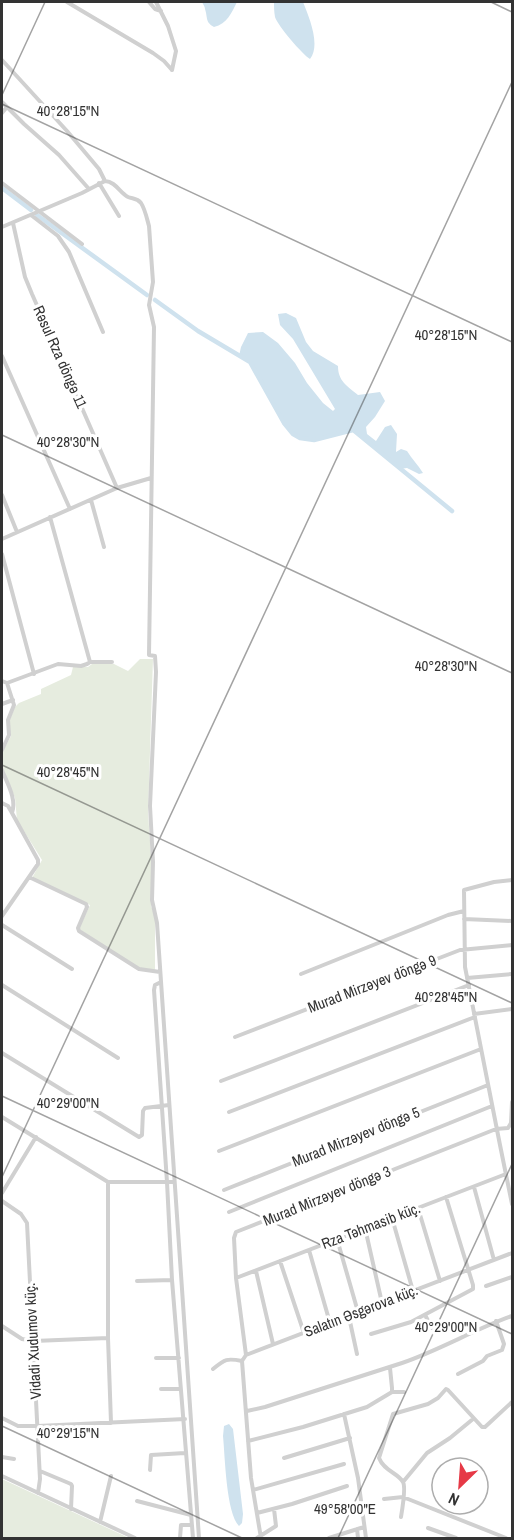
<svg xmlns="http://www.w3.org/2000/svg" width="514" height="1540" font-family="'Archivo Narrow',sans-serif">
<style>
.green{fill:#e6ecdf}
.water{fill:#cfe2ee}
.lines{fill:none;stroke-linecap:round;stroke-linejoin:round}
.canal{stroke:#cfe2ee;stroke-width:4.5}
.street{stroke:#d0d0d0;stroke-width:4}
.ticks{fill:none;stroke:#333;stroke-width:1.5;stroke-opacity:0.45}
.labels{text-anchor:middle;stroke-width:6;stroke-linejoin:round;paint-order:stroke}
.street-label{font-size:15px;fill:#333;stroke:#fff}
.ticks-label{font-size:15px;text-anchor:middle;fill:#333;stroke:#fff;stroke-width:6;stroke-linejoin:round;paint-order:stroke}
</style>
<rect width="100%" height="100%" fill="#fff"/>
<!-- green -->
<path class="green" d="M140,659H153L148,813L151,855V906L155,916V970L140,969L79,929L90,905L32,878L42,860L17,820L15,798L2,766V753L11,736L9,726L10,719L15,707L19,703L41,694V689L71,675L73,667H88L92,664H114L128,671Z
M2,1479L129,1538H2Z"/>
<!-- water -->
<path class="water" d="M202,2H237C232,12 227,24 214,27C205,22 208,18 205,9C205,7 203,4 202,2Z
M274,2H303C309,17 321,45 310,59C302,54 278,26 275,17C274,12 274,6 274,2Z
M286,313L296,318L306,342L313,351L338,366C338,381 347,386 358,395L380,392L385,401L375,417L366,427L367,434L376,441L385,427L391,425L397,434L396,452L401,449L407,451C412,459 418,465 423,473L419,474L407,468L400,469L353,430C341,433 323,440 312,440C272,437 270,370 239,356L241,347L248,333L263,332L278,343L295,363L307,383L323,403L333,411L335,409L293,339L280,325L278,314Z
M229,1424L233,1429L243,1514L242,1523L239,1526C226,1513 225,1456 223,1436L224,1426Z"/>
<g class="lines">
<!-- canal -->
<path class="canal" d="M2,188L31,210
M37,215L147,295
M155,300L198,331L250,362L284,423L293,434L300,438L314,440L353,430
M352,429L452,511"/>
<!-- street -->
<path class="street" d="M67,2L153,53L164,61L172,70
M149,2L155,9L161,11
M156,2L168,26L176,51L172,70
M2,60L67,131L99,169L105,181C116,182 119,192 128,197C133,199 137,198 141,203C145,209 147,219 149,226L153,282L149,305L154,327L149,655L155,656L156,672L150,806L153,862L152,900L157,923L199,1538
M2,102L24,124L59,155L89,189
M2,113L7,107
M2,183L82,244
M99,183L119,216
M31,215L58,236L69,252L103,332
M13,223L25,277L32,294L117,488
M2,227L82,193L105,181
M2,356L70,509
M2,495L17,532
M91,500L104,547
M50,517L90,662
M2,539L117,488L151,478
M2,554L34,674
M2,681L7,683L58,664L81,666L87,664L90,662H112
M2,704L13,700
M2,750L9,735L8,720L14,705L7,683
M2,770C7,783 17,799 12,813L38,860V864L2,916
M2,803L8,806L12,813
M29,877L86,904L87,907L78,928L79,931L139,969L160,972
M512,880L494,882L464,890L465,967L500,1145L512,1204
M464,919L512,921
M2,925L72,969
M301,974L448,915L464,911
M467,978L512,974
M161,982L155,985L154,990L167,1182L172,1280L193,1538
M2,985L118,1058
M474,1014L512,1009
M235,1037L460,950L512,945
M2,1053L139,1137L142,1135L143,1111L145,1108L169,1105
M221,1081L276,1060L469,985
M229,1112L475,1017
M2,1117L108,1182
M219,1151L481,1049
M108,1182V1338L111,1423
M108,1182H174
M474,1187L494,1260
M224,1190L488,1085
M2,1193L36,1137
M2,1201L21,1214L27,1223L40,1479L38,1493
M418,1208L440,1281
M229,1212L492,1106
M392,1218L413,1291
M365,1228L382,1303
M337,1239L358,1312
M309,1250L330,1323
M280,1261L304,1333
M256,1271L273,1344
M236,1278L506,1174
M137,1281L172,1280
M486,1286L512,1277
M425,1315L432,1328
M349,1317L357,1354
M2,1326L22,1339L34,1341L108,1338
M371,1334L411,1322L473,1289V1285L446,1197
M246,1355L236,1278L234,1238L236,1232L496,1129L508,1128L511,1123L512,1102
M156,1358H179
M242,1361L251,1478L261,1538
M213,1369C225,1359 227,1358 242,1361L246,1355L512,1253
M458,1374L483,1361L487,1356L502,1350L504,1344L496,1321
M161,1389H181
M392,1392H404
M247,1411L265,1407L402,1363C440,1350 475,1329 512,1316
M344,1414L358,1478L366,1538
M2,1418L18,1426H38L185,1419
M248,1441L303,1427L367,1407L392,1392V1388L390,1368
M2,1457L14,1459
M284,1458L350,1438
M150,1470L151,1455L185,1453
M40,1471L71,1484L72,1486L71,1509
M2,1476L135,1538
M403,1482L427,1453L450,1438L473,1419
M253,1490L344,1464
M384,1499L403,1497L506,1538
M137,1501L191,1515
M257,1513L292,1504L347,1486
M401,1517C402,1511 406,1487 403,1482C398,1473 384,1471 379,1458L393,1414L428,1404L438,1398L446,1389L448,1390L482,1427H485L512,1402
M100,1522L111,1476
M428,1528L456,1538
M357,1529L358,1538
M180,1538L181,1525H192
M257,1538L276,1526L274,1509
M329,1538L364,1527"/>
</g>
<!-- ticks -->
<path class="ticks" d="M491,2L512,12M2,95L45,2M2,104L512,342M2,435L512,673M2,765L512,1003M2,1096L512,1334M2,1177L512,82M2,1426L242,1538M338,1538L512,1164"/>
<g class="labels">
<!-- street labels -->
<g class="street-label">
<text transform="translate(60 357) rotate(66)" y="5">Rəsul Rza döngə 11</text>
<text transform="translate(372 984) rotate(-21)" y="5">Murad Mirzəyev döngə 9</text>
<text transform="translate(356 1137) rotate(-22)" y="5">Murad Mirzəyev döngə 5</text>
<text transform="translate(327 1196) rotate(-22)" y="5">Murad Mirzəyev döngə 3</text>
<text transform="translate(371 1226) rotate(-21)" y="5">Rza Təhmasib küç.</text>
<text transform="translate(361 1311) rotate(-21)" y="5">Salatın Əsgərova küç.</text>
<text transform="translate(33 1341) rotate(-93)" y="5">Vidadi Xudumov küç.</text>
</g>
</g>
<g class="ticks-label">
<text x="68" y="116">40°28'15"N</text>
<text x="446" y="340">40°28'15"N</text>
<text x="68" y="447">40°28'30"N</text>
<text x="446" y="671">40°28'30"N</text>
<text x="68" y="777">40°28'45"N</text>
<text x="446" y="1002">40°28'45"N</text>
<text x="68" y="1108">40°29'00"N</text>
<text x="446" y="1332">40°29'00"N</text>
<text x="68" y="1438">40°29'15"N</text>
<text x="345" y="1514">49°58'00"E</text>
</g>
<!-- border -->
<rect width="514" height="1540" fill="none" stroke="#333333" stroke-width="6"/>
<!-- north arrow -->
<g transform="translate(460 1486) rotate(205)"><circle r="28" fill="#ffffff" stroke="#adadad" stroke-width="1.5"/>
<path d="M0-4.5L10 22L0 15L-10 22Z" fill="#e63946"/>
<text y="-9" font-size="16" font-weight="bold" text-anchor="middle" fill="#333333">N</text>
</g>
</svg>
